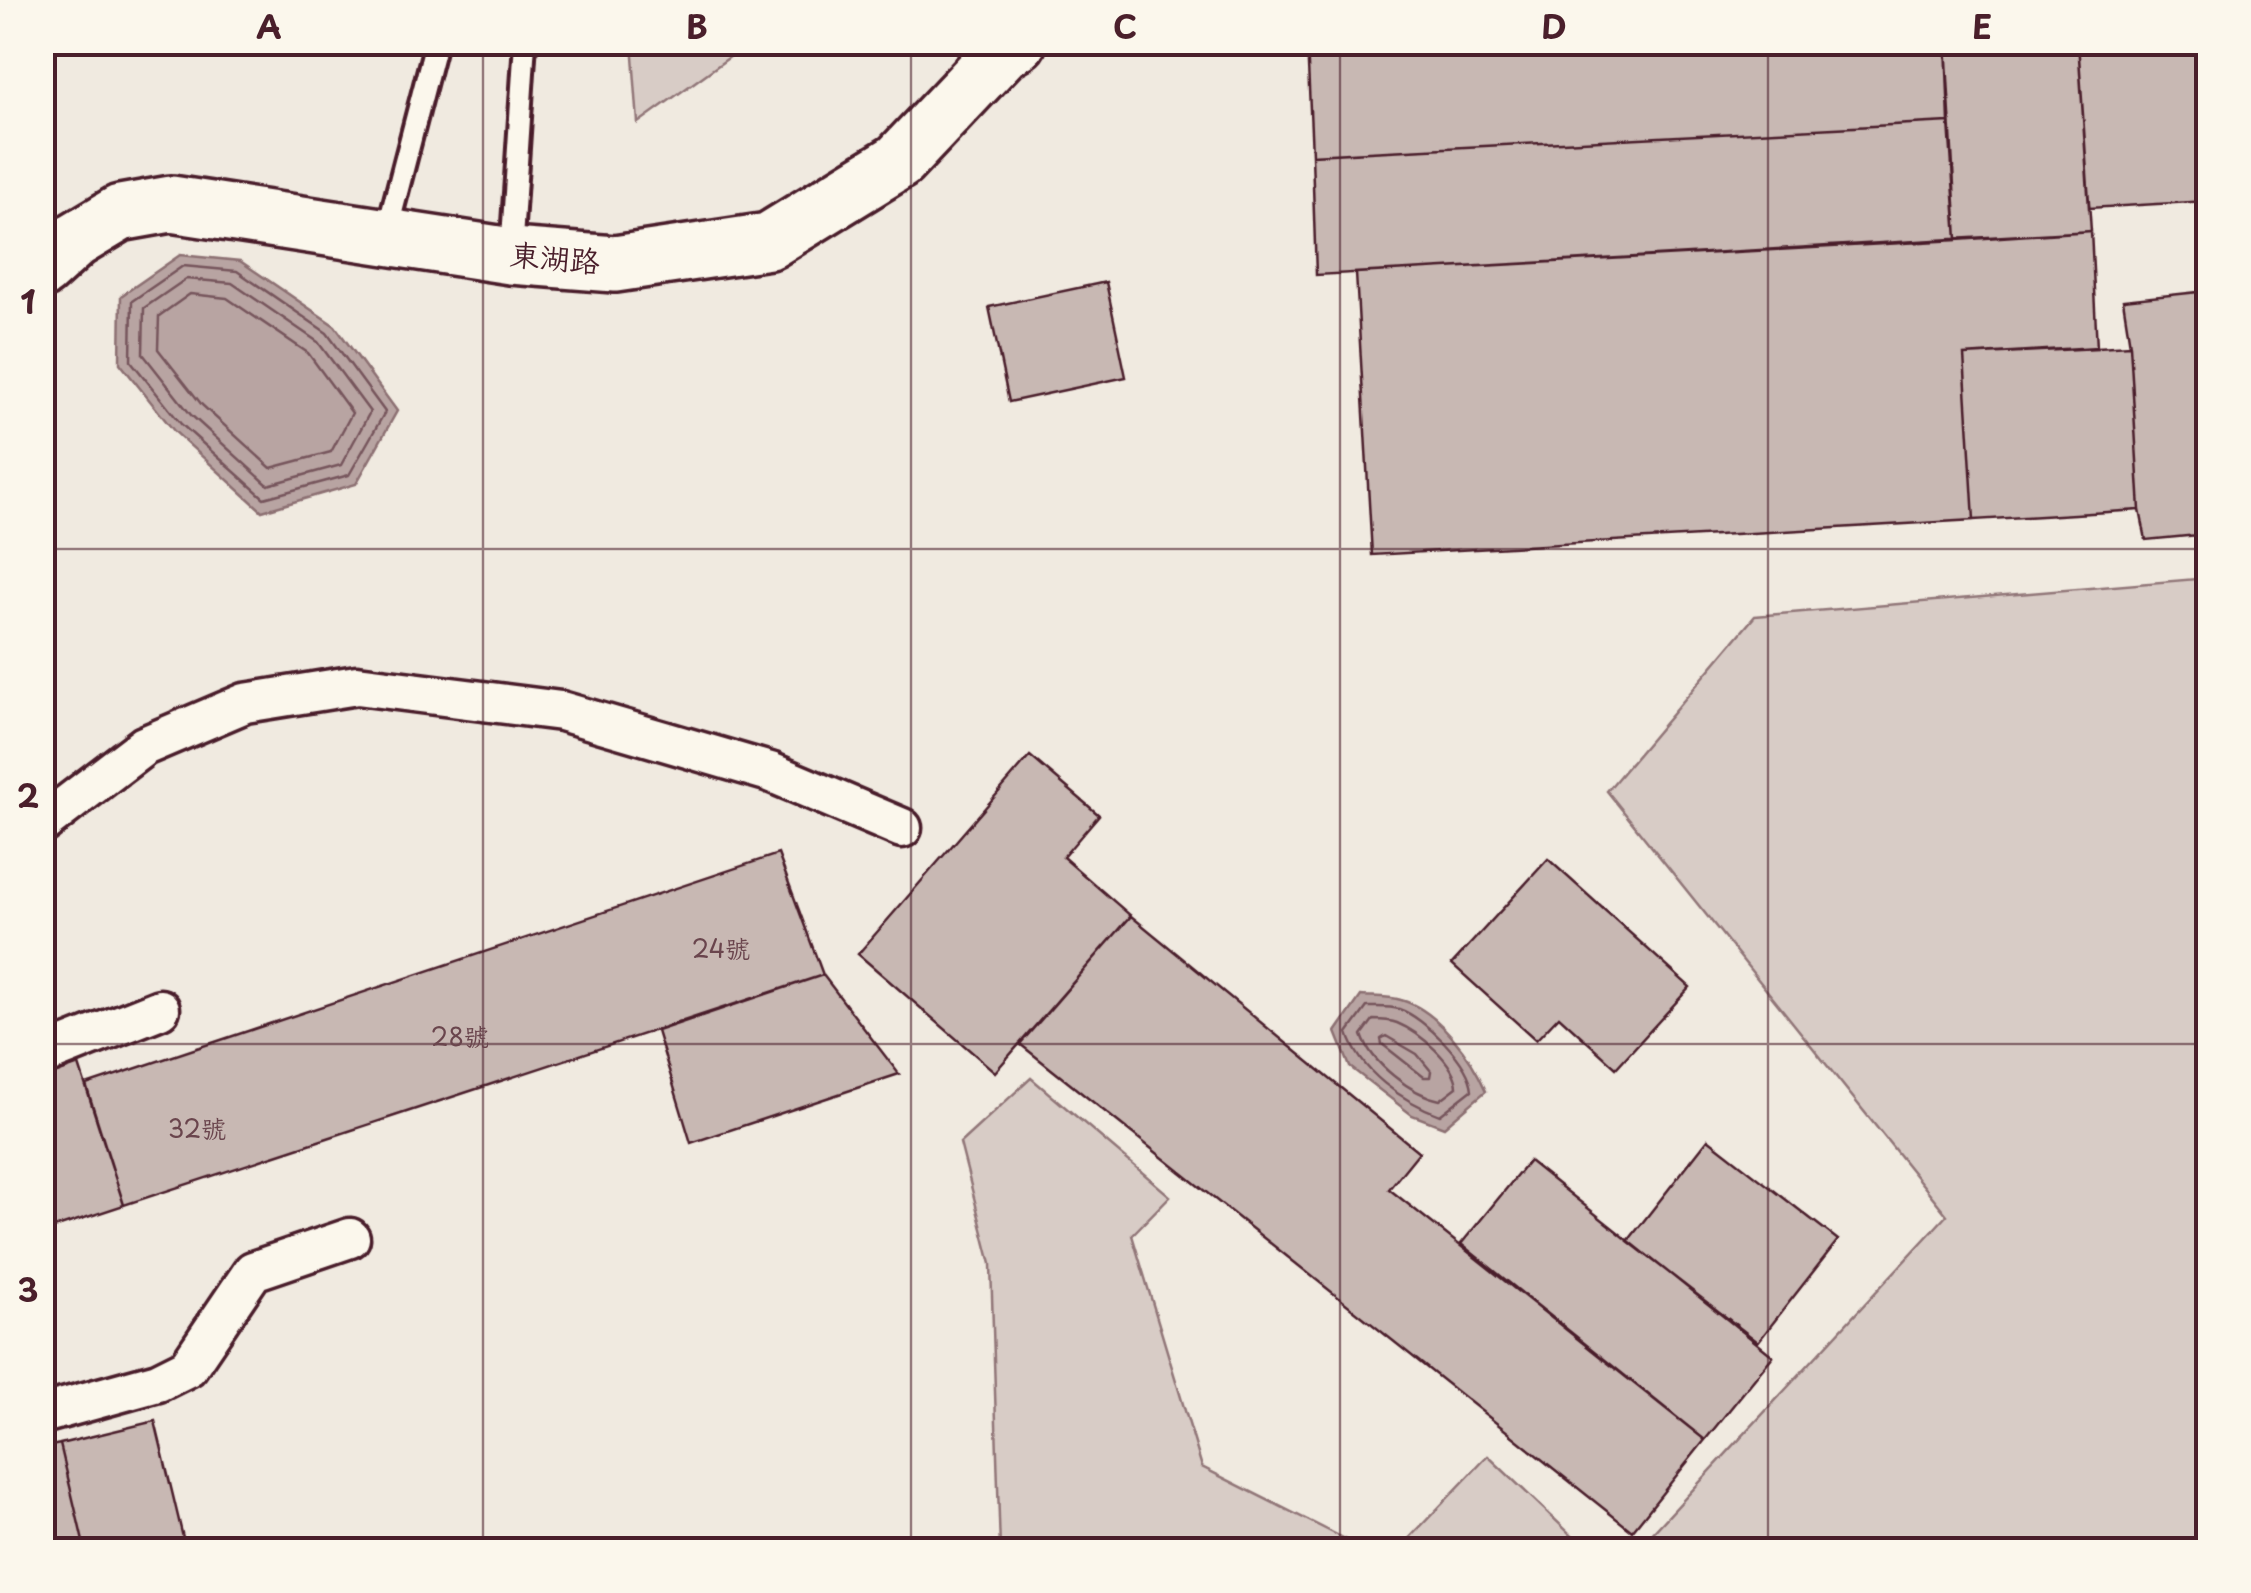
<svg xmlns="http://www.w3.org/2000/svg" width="2251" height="1593" font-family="'Playpen Sans','LXGW WenKai TC',sans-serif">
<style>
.green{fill:#d8ccc6;stroke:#917678;stroke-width:2.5}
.water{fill:#b8a4a2;stroke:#8c6f72;stroke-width:2.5}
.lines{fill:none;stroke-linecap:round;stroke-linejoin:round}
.shore{stroke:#76545b;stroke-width:2.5}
.building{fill:#c8b8b3;stroke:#4a1f2b;stroke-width:2.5}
.lane-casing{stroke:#4a1f2b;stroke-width:28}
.street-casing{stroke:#4a1f2b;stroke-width:45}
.secondary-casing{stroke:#4a1f2b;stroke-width:62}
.lane{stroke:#fbf7ec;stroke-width:20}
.street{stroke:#fbf7ec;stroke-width:38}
.secondary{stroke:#fbf7ec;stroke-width:55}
.grid{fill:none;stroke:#4a1f2b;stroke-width:2.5;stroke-opacity:0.55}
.labels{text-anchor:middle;stroke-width:8;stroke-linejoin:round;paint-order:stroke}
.number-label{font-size:25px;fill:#6a454d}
.street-label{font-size:30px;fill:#4a1f2b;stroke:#fbf7ec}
.neatline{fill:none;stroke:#4a1f2b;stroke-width:4}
.grid-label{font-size:32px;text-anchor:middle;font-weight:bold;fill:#4a1f2b}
</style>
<rect width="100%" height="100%" fill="#f0eae0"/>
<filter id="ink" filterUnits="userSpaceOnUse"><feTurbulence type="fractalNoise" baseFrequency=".01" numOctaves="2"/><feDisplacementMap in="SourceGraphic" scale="20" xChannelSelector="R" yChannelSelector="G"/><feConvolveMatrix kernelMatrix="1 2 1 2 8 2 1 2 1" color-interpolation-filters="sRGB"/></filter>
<g filter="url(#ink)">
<!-- green -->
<path class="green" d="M632,42H749V43L638,123Z
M2208,578V1550H1637L1947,1215L1607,791L1755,616Z
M1031,1078L1170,1196L1132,1235L1202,1467L1367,1550H1000L991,1264L960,1143Z
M1488,1456L1587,1550H1398Z"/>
<!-- water -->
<path class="water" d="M180,255L240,261L335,326L397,411L356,484L262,511L174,431L120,363L121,296Z
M1361,996C1374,997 1389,996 1401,1000C1438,1010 1472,1058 1486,1091L1444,1127L1412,1115L1350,1067L1336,1032Z"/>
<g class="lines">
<!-- shore -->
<path class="shore" d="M183,266L237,271L327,333L385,412L349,475L264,498L181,424L131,361L132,301Z
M186,279L232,283L318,342L370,412L341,465L268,485L191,415L143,354L144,308Z
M190,294L227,298L308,353L352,413L331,452L271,468L202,405L158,349L159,316Z
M1367,1007C1376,1007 1390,1006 1399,1009C1425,1018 1470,1063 1472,1090L1440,1115C1402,1101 1360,1072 1348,1033Z
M1373,1020C1380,1020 1390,1020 1397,1023C1419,1032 1456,1063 1457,1087L1440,1100C1411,1094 1371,1063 1362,1035Z
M1386,1036L1417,1054L1431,1071L1430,1077H1424L1382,1044L1381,1039Z"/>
</g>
<!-- building -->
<path class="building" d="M1307,42H1946L1949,122L1312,155Z
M1946,42H2078L2091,231L1957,240Z
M2078,42H2204L2208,107V201L2089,208Z
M1949,122L1957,240L1316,275L1312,155Z
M2091,231L2097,348L1964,355L1974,520L1372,555L1356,273Z
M1106,282L1126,377L1009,402L989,307Z
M2208,291V534L2146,540L2140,510L2130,345L2123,300Z
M2130,345L2140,510L1974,520L1964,355Z
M1030,756L1099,815L1063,857L1131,916L995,1072L858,954Z
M778,854L823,975L124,1205L86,1085Z
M1548,859L1690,987L1616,1068L1559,1016L1536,1040L1452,964Z
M1131,916L1419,1152L1389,1189L1705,1440L1632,1531L1020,1044Z
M823,975L899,1074L691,1143L657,1031Z
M79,1065L124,1205L42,1232V1078Z
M1708,1139L1838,1240L1758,1342L1628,1241Z
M1529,1161L1773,1356L1705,1440L1461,1244Z
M155,1421L186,1550H85L60,1444Z
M60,1444L85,1550H42V1448Z"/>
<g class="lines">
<!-- lane casing -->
<g class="lane-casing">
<path id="lane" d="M386,235L436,42
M511,254L525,42"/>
</g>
<!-- street casing -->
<g class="street-casing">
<path id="street" d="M42,824L144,746L245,703L357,685L561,711L770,772L902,828
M42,1056L160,1009
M42,1414L158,1382L188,1367L253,1271L350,1238"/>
</g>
<!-- secondary casing -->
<g class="secondary-casing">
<path id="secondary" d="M42,270L75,240L120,213L171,204L511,256L615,264L769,241L899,161L1004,50L1018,42"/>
</g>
<!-- lane -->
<use href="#lane" class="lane"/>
<!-- street -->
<use href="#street" class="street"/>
<!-- secondary -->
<use href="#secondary" class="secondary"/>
</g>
</g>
<!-- grid -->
<path class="grid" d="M483,42V1550M911,42V1550M1340,42V1550M1768,42V1550M42,549H2208M42,1044H2208"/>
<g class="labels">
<!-- number labels -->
<g class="number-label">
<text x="721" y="958">24號</text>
<text x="460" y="1046">28號</text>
<text x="197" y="1138">32號</text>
</g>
<!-- street labels -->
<g class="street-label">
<text transform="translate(555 259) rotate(5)" y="10">東湖路</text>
</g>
</g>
<!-- margin -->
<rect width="2251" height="1593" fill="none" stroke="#fbf7ec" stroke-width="110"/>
<rect x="55" y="55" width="2141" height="1483" class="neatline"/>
<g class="grid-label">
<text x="269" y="39">A</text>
<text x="697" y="39">B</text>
<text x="1125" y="39">C</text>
<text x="1554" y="39">D</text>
<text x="1982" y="39">E</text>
<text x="28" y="314">1</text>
<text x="28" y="808">2</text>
<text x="28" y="1302">3</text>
</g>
</svg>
